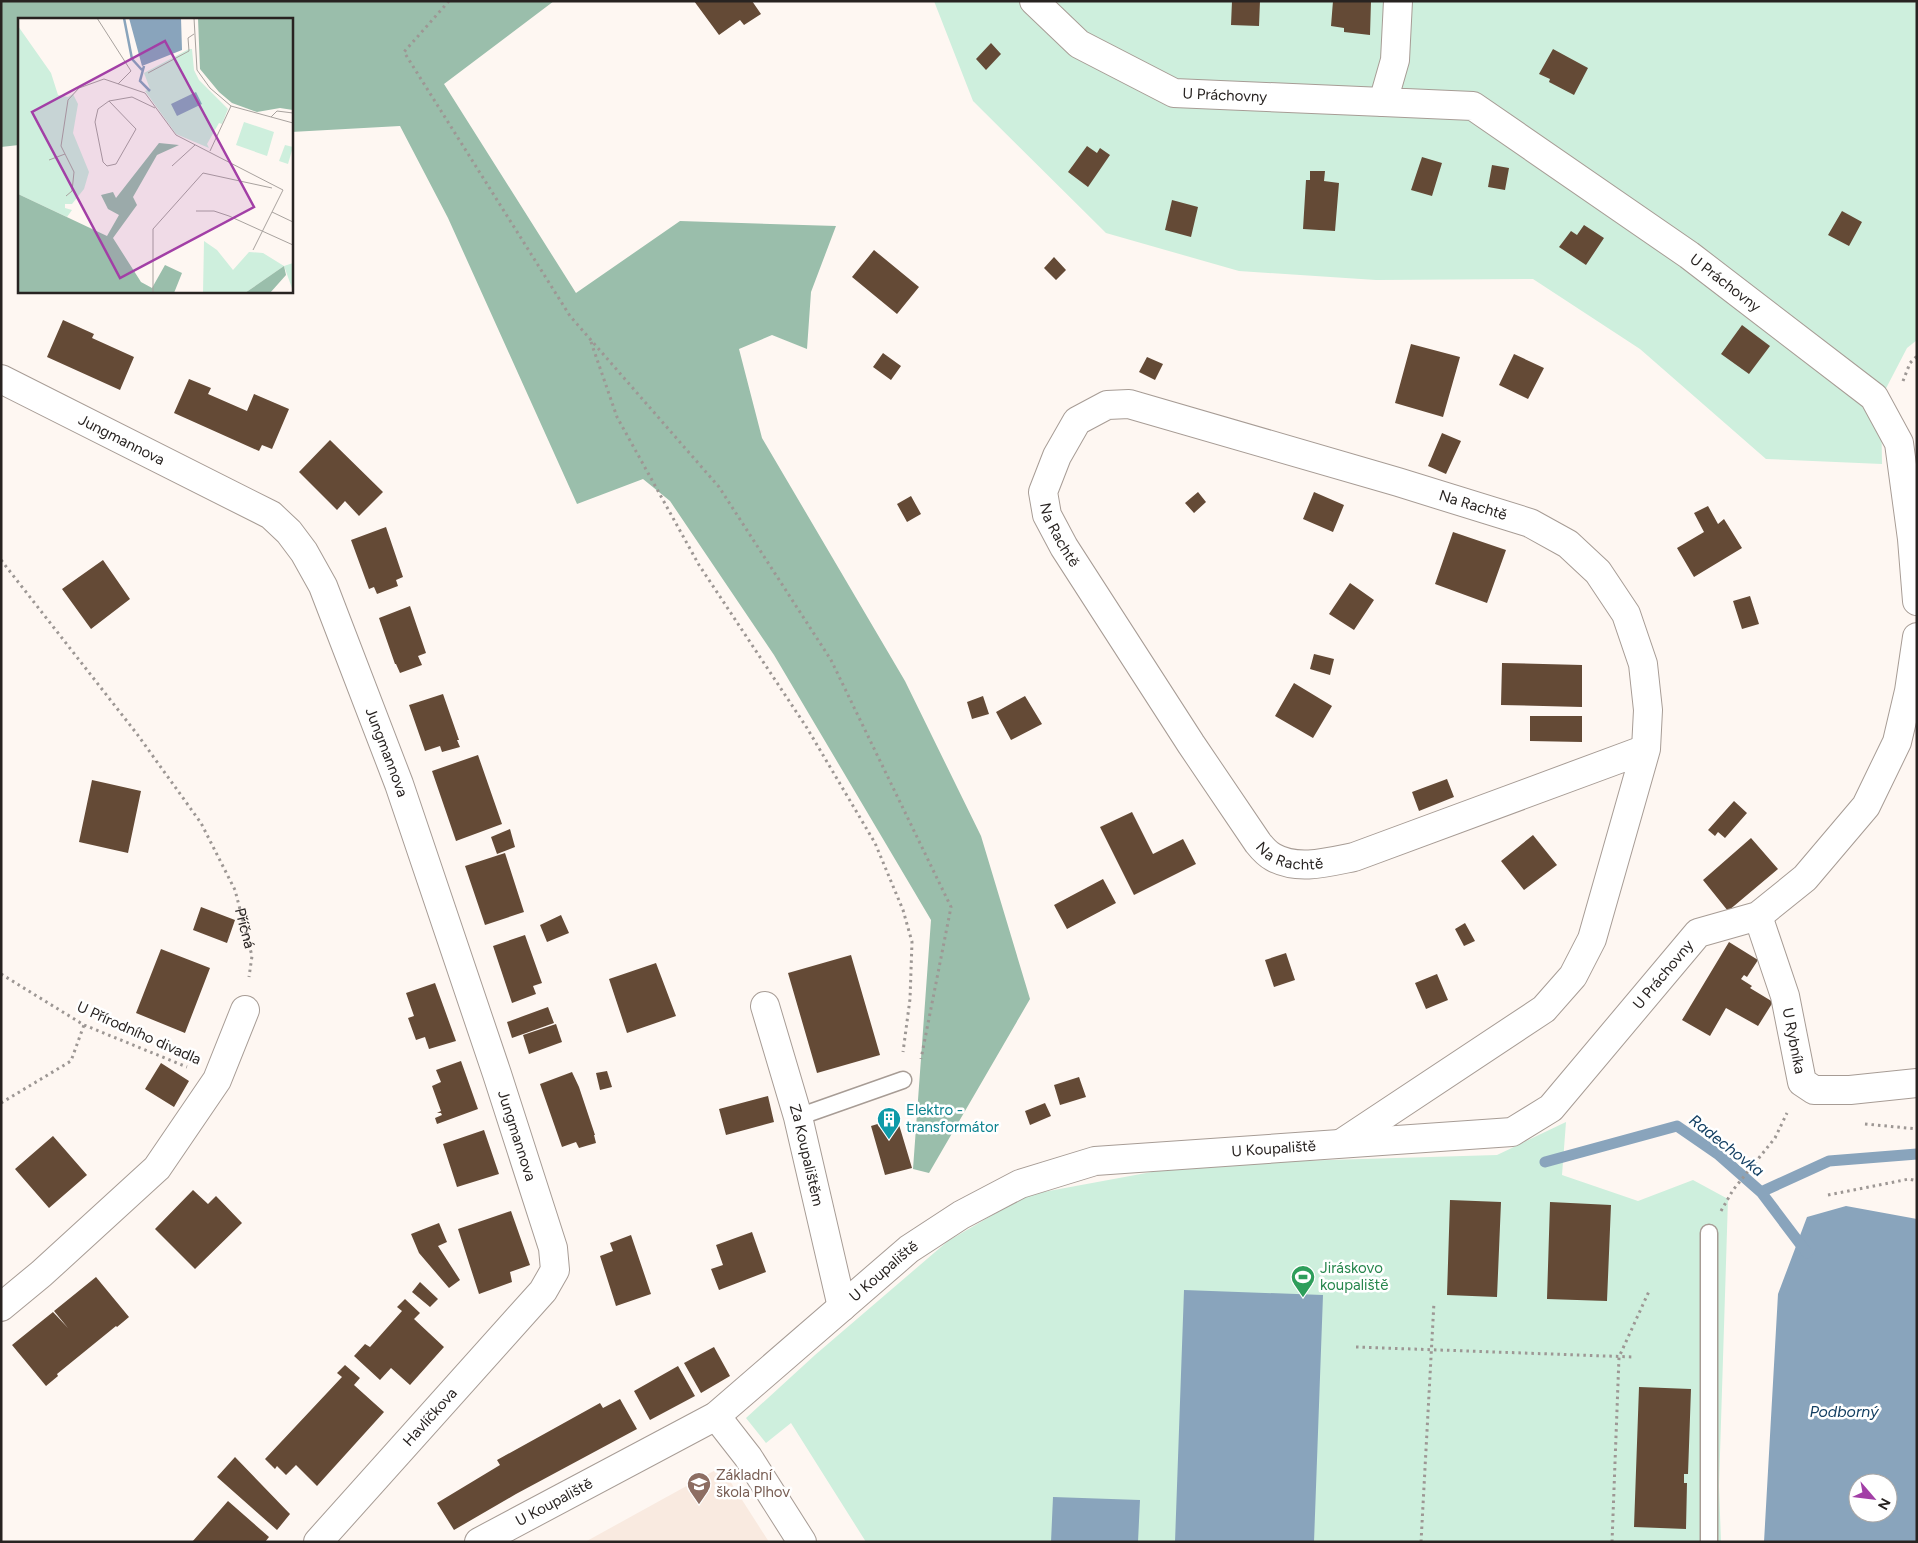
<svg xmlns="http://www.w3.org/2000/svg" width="1918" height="1543" font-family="Figtree,sans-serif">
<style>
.built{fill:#f9eae0}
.green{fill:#ceefdd}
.forest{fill:#9abeab}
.water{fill:#89a4bc;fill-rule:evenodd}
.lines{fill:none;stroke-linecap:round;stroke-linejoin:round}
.stream{stroke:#89a4bc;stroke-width:11}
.building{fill:#644a36}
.service-casing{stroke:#a79c95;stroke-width:19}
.minor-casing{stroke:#a79c95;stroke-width:30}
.path{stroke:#9d9794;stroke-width:3;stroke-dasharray:2.5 4;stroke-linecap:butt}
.service{stroke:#fff;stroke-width:16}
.minor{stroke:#fff;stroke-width:28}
.labels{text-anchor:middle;stroke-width:5;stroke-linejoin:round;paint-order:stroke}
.street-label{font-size:15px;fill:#282321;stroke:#fff}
.culture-label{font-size:15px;fill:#0d838f;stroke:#fff;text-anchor:start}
.leisure-label{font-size:15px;fill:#27864d;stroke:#fff;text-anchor:start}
.education-label{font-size:15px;fill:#785e54;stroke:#fff;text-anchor:start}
.water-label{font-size:16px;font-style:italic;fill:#133f62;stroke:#fff}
.inset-river{fill:none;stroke:#89a4bc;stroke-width:2.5}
.inset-road{fill:none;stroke:#a8a29e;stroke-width:1}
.view{fill:#a23fa6;fill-opacity:0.15;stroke:#a23fa6;stroke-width:2.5}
.inset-edge{fill:none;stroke:#282321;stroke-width:2.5}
</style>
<rect width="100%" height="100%" fill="#fef7f2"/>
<!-- built -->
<path class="built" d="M721,1467L769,1542H585Z"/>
<!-- green -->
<path class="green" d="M934,1H1917V340L1907,348L1881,398L1882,464L1766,459L1640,349L1533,279L1376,280L1239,271L1106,233L973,101Z
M1566,1122L1562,1175L1638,1201L1693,1180L1728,1199L1719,1486L1721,1542H866L791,1423L766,1443L746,1418L815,1355L948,1241L1027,1195L1195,1164L1497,1155Z"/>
<!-- forest -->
<path class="forest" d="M1,1H554L444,84L576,293L680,221L836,226L811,292L807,349L772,335L739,349L762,438L905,681L981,836L1030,999L929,1173L913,1169L931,920L774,655L670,501L643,479L577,504L448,218L400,126L291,132V19H19V145L1,147Z"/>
<!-- water -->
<path class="water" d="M1846,1206L1917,1219V1542H1764L1778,1294L1807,1217ZM1858,1483H1888V1513H1858Z
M1184,1290L1323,1295L1314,1542H1175Z
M1053,1497L1140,1500L1138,1542H1051Z"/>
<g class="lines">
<!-- stream -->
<path class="stream" d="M1545,1162L1677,1126L1719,1155L1761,1192L1807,1253
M1761,1192L1829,1161L1917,1154"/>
</g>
<!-- building -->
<path class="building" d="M694,1H752L761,14L744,25L740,20L719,35Z
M1232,1H1260L1259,26L1231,25Z
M1333,1H1371L1370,35L1344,32V28L1331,26Z
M991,43L1001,54L986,70L976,59Z
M1553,49L1588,68L1574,95L1549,82L1550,79L1539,74Z
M1087,146L1097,153L1100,148L1110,155L1088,187L1068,172Z
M1422,157L1442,163L1432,196L1411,190Z
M1492,165L1509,168L1505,190L1488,187Z
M1310,171H1325L1324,181L1339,183L1335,231L1303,229L1306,180H1310Z
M1172,200L1198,207L1191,237L1165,230Z
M1842,211L1862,222L1849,246L1828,235Z
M1584,225L1604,238L1586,265L1559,247L1571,231L1577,235Z
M874,250L919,287L897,314L852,277Z
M1054,257L1066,270L1056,280L1044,268Z
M63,320L94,334L92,338L134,357L120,390L47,357Z
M1742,325L1770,346L1749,374L1721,354Z
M1411,344L1460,357L1443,417L1395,403Z
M883,353L901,366L891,380L873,367Z
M1514,354L1544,368L1528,399L1499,385Z
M1147,357L1163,364L1155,380L1139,372Z
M189,379L211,388L208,394L247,411L254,394L289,409L272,449L262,445L259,451L174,413Z
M1442,433L1461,441L1446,474L1428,466Z
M330,440L383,492L359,516L345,501L337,510L299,472Z
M1198,492L1206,502L1194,513L1185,503Z
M1314,492L1344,505L1333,532L1303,519Z
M911,496L921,514L907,522L897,504Z
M1708,506L1718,524L1724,519L1742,548L1694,577L1677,548L1704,532L1694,513Z
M386,527L403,577L396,580L398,586L377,594L374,587L369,589L351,540Z
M1453,532L1506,550L1487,603L1435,584Z
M103,560L130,599L91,629L62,589Z
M1350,583L1374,600L1354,630L1329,614Z
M1750,596L1759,624L1742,629L1733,601Z
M410,606L426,653L418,656L422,665L400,673L396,664H395L379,618Z
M1314,654L1334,659L1330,675L1310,669Z
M1502,663L1582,665V707L1501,705Z
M1294,683L1332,706L1313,738L1275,716Z
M443,694L459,740H457L460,747L442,752L440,746L425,751L409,705Z
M983,696L989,714L972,719L967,702Z
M1025,696L1042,724L1011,740L996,712Z
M1530,716H1582V742L1530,741Z
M478,755L502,824L456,841L432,771Z
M1447,779L1454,797L1419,811L1412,792Z
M92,780L141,791L128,853L79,842Z
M1734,801L1747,813L1725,838L1718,832L1715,836L1708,830Z
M1132,812L1153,854L1183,839L1196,864L1134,895L1100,827Z
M510,829L515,847L497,854L491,837Z
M1533,835L1557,865L1524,890L1501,861Z
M1751,838L1778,869L1728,911L1703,880Z
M505,853L524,912L485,925L465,866Z
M1103,879L1116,903L1067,929L1054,905Z
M201,907L235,920L227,943L193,930Z
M561,915L569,933L547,942L540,925Z
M1465,923L1475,941L1464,946L1455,929Z
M525,935L542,983L533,986L536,994L512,1003L493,946Z
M1729,942L1758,960L1747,977L1744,975L1741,979L1752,986L1750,988L1773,1002L1758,1026L1726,1008L1710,1036L1682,1020Z
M161,949L210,968L185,1033L136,1013Z
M1286,953L1295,980L1274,987L1265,960Z
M851,955L880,1055L817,1073L788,973Z
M656,963L676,1016L627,1033L609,979Z
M1437,974L1448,1000L1426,1009L1415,983Z
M435,983L456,1041L429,1049L425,1037L416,1040L408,1018L414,1016L406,993Z
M548,1007L554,1023L512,1038L507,1022Z
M556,1024L562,1042L529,1054L523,1035Z
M461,1061L478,1109L437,1124L435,1118L442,1115L441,1113H437L441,1111L432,1086L441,1082L436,1070Z
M161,1063L189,1081L174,1107L145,1089Z
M607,1071L612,1087L600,1090L596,1073Z
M572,1072L579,1087L595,1135H594L596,1143L579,1148L576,1142L562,1147L540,1084Z
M1079,1077L1086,1097L1060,1105L1054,1085Z
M768,1096L774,1122L726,1135L719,1109Z
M1045,1103L1051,1116L1030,1125L1025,1111Z
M897,1118L912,1168L885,1175L871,1126Z
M484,1130L499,1174L457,1187L443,1144Z
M53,1136L87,1175L49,1208L15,1169Z
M193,1190L208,1204L216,1196L242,1223L195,1269L155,1229Z
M1450,1200L1501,1202L1497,1297L1447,1295Z
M1550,1202L1611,1205L1607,1301L1547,1299Z
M511,1211L530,1265L510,1272L512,1282L479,1294L458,1229Z
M439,1223L447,1242L438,1246L460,1280L449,1288L419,1253L411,1234Z
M752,1232L766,1272L719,1290L711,1269L723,1265L716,1245Z
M631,1235L651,1294L616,1306L600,1256L613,1251L610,1243Z
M96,1277L129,1317L117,1327L116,1326L57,1374L58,1376L46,1386L12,1345L53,1312L68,1328L54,1311Z
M420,1282L438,1299L430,1307L412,1292Z
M405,1299L420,1313L414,1319L444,1347L410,1385L391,1368L380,1380L354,1356L365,1344L370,1347L402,1311L397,1307Z
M714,1347L730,1376L701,1393L684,1363Z
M345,1365L360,1378L354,1385L384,1412L317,1486L296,1465L286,1475L277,1466L275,1469L265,1459L342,1377L337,1373Z
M678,1366L695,1396L650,1420L634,1391Z
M1639,1387L1691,1389L1688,1474H1684V1483H1687L1686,1529L1634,1527Z
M620,1399L637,1429L516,1494L454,1530L437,1503L500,1465L497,1460L600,1403L603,1408Z
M235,1457L290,1514L277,1530L217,1477Z
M228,1501L269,1537L265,1542H192Z"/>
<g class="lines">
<!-- service casing -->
<g class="service-casing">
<path id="service" d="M798,1117L903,1080
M1709,1233V1542"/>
</g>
<!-- minor casing -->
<g class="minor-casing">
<g id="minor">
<path id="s2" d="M1034,1L1079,44L1174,93L1383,102"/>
<path id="s3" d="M1398,1L1395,60L1383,102L1473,106L1689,255L1874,397L1899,443L1912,539L1917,601"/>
<path id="s4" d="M1,379L271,515L289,532L304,552L323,586L399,784L497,1074L553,1248L555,1270L543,1291L318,1542"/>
<path id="s5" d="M1758,916L1785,996L1802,1082L1814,1090H1850L1917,1083"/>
<path id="s6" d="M765,1006L798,1117L842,1307"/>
<path id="s7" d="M1342,1143L1544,1009L1573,976L1592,939L1646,749L1648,710L1643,664L1626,614L1598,572L1568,544L1530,523L1398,482L1129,404L1107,405L1077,421L1057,456L1043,492L1047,515L1064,547L1191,744L1258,843C1262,848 1267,854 1273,857C1297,871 1329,862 1354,857L1646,749"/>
<path d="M1,1307L41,1274L157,1168L217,1080L245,1010"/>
<path d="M716,1416L748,1457L802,1542"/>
<path id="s8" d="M479,1542L716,1416L909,1249L961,1215L1020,1184L1095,1161L1512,1132L1551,1108L1698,933L1758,916L1805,878L1866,806L1897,742L1909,691L1917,637"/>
</g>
</g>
<!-- path -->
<g class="path">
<path d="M449,1L404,52L570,316L719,487L831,660L951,907L921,1059"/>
<path d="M591,342L617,417L699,565L807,728L875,843L903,910L912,942L910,999L903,1052"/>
<path d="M1903,381L1910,363L1917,356"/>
<path id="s1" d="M1,560L137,734L201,823L235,890L252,956L249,977"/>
<path d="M1,974L84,1025L187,1067"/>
<path d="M1,1103L71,1061L84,1025"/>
<path d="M1865,1124L1917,1129"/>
<path d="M1828,1195L1909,1179L1917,1181"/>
<path d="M1721,1211L1733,1190L1775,1138L1787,1113"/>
<path d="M1356,1347L1634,1357"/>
<path d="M1421,1542L1434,1302"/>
<path d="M1612,1542L1619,1357L1650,1289"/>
</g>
<!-- service -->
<use href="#service" class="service"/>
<!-- minor -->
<use href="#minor" class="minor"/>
</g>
<!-- icons -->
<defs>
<g id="building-pin" transform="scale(1.25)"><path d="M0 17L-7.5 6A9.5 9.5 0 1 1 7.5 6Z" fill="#0f9aa8" stroke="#fff"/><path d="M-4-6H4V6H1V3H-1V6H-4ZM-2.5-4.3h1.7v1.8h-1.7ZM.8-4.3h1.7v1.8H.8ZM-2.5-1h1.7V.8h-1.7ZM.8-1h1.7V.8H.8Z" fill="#fff"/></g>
<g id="stadium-pin" transform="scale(1.25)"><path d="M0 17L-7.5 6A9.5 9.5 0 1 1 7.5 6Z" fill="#2e9e5b" stroke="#fff"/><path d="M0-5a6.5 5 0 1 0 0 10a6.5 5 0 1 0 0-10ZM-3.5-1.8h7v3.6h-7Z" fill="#fff"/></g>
<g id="school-pin" transform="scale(1.25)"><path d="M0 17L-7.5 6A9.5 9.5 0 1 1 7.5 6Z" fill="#8d6e63" stroke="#fff"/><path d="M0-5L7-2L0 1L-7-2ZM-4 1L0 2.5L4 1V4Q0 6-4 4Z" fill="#fff"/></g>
</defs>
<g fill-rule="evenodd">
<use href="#building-pin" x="889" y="1119"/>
<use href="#stadium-pin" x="1303" y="1277"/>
<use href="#school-pin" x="699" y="1484"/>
</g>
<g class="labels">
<!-- street labels -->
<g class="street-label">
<text dy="5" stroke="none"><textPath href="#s2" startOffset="220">U Práchovny</textPath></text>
<text dy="5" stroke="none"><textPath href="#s3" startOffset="501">U Práchovny</textPath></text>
<text dy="5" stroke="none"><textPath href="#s4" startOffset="135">Jungmannova</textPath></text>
<text transform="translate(1473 505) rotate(17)" y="5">Na Rachtě</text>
<text dy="5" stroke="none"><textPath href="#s7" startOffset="1398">Na Rachtě</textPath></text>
<text dy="5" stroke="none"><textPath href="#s4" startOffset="569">Jungmannova</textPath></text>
<text dy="5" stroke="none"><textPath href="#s7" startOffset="1802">Na Rachtě</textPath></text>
<text dy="5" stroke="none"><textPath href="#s1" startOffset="445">Příčná</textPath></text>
<text dy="5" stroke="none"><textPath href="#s8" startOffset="1369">U Práchovny</textPath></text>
<text transform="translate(139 1033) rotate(24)" y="5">U Přírodního divadla</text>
<text dy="5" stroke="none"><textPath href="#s5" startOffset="130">U Rybníka</textPath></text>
<text dy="5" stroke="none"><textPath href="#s4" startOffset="974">Jungmannova</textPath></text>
<text dy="5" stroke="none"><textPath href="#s8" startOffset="910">U Koupaliště</textPath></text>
<text dy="5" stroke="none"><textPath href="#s6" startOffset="155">Za Koupalištěm</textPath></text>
<text dy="5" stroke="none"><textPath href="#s8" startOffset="490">U Koupaliště</textPath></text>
<text transform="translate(430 1417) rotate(-48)" y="5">Havlíčkova</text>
<text dy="5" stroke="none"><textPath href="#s8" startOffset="85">U Koupaliště</textPath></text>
</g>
<!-- culture labels -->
<g class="culture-label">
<text x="906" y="1115">Elektro -<tspan x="906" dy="17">transformátor</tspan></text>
</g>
<!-- leisure labels -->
<g class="leisure-label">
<text x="1320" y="1273">Jiráskovo<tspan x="1320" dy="17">koupaliště</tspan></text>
</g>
<!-- education labels -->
<g class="education-label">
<text x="716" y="1480">Základní<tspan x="716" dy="17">škola Plhov</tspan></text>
</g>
<!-- water labels -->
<g class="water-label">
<text transform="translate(1727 1145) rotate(38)" y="6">Radechovka</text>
<text x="1844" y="1417">Podborný</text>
</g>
</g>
<!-- overview -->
<g transform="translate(18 18)">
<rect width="275" height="275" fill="#fef7f2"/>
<path d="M0,8L33,55L40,77L50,79L55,76L60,86L55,115L71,154L66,171L54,186H47V190L54,192L49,199L0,176ZM171,31H174L176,52L181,62L210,91L204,106L201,105L189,126L191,130L158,116L127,73L132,71L126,55ZM226,104L256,114L249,138L218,127ZM267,127L275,129L270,146L261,143ZM186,223L199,232L215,252L231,234L245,235L266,248L275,245V273L266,248L227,275H185Z" fill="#ceefdd"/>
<path d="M180,0H275V92L262,90L239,94L214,85L201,74L182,51ZM141,125L161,127L139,137L115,179L119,187L95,220L123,264L134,270L147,247L164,255L156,275H0V176L89,218L101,197L90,191L83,177L95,174L98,180ZM266,248L268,257L252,275H227Z" fill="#9abeab"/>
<path d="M111,0H163L164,32L124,48ZM178,74L184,86L159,98L153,86Z" fill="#89a4bc"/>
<path class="inset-river" d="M106,0L114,41L124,52M126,48L122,63L132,73"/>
<path class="inset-road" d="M79,0L113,53L100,66M176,0L179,52L192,70L213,88L275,105M130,55L171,33L170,20L176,16M91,83L118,111L98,146L89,148L85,144L77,104L80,91L91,83L114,79L137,90M253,99L259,93L275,95M192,133L213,88M47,136L56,154L54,173L48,178M31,142L47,136L43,128L50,82L61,70L86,61L127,75L158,117L265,172L235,232M154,148L177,127M178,193H196L211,198L275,227M254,194L275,204M135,275V211L185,155L254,170"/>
<path class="view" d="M147,23L236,189L102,260L14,94Z"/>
<rect width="275" height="275" class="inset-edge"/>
</g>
<!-- border -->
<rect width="1918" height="1543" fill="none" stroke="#282321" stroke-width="5"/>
<!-- north arrow -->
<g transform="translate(1873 1498) rotate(118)"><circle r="24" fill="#ffffff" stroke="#a9a7a6"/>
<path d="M0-4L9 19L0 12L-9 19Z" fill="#a23fa6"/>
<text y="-8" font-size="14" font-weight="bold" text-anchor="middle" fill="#282321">N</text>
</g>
</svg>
